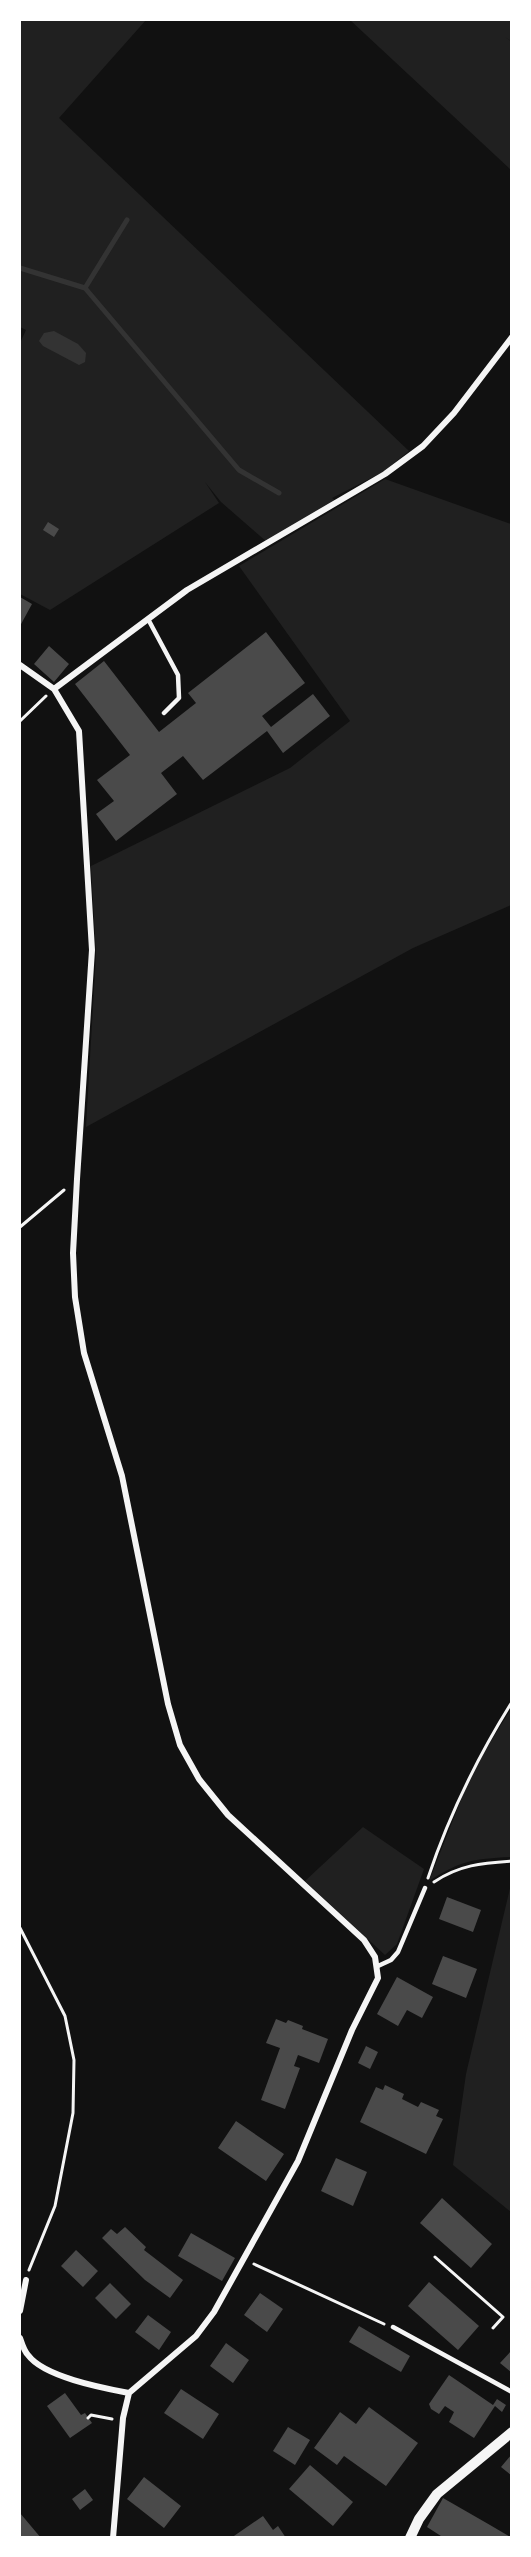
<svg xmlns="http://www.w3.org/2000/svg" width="531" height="2557" font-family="Poppins,sans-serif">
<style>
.green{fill:#202020}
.water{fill:#333}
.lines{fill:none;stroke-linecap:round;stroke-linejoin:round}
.stream{stroke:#333;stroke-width:5}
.building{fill:#4a4a4a}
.path{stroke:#f5f5f5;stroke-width:3}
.service{stroke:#f5f5f5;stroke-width:4.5}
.minor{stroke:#f5f5f5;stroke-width:6}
.tertiary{stroke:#f5f5f5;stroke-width:10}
</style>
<rect width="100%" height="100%" fill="#111"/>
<!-- green -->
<path class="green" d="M20,20H146L59,118L409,451L383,472L332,498L336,501L267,542L221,502L205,482L219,503L50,610L20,594V343L26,330L20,327Z
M350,20H511V41L505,37L512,42L511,170Z
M385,479L511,524V905L413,948L86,1127L96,954L91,866L290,768L350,721L239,566Z
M511,1709V1857C473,1859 462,1860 429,1881L466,1787L486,1749Z
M363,1827L424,1869L397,1944L385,1955L305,1881Z
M511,1884V2212L453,2165L466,2074Z"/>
<!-- water -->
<path class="water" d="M54,331L78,344L86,353L85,362L79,365L43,346L39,341L44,333Z"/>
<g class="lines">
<!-- stream -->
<path class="stream" d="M20,268L85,288L239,470L279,493
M85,288L127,220"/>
</g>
<!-- building -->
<path class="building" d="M48,522L59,529L54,537L43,530Z
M20,597L32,604L20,626Z
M266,632L305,683L262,716L271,727L313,694L330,716L283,753L267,731L203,780L183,756L161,773L177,794L116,841L96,814L114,801L97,780L130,755L75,684L104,661L159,732L196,703L188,693Z
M49,646L69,664L54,682L34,664Z
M447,1897L481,1910L473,1932L439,1919Z
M443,1956L477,1969L466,1998L432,1984Z
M397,1977L433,1997L422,2018L407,2010L398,2026L377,2014Z
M276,2019L286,2023L288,2020L303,2026L302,2029L328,2039L319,2063L298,2055L294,2066L300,2068L285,2109L261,2100L280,2048L266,2043Z
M366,2046L378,2052L370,2069L358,2063Z
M385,2085L404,2094L402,2099L418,2107L421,2102L439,2110L436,2116L443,2119L426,2154L360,2122L376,2087L383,2090Z
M236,2121L284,2154L266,2181L218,2148Z
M336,2158L367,2172L353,2206L321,2191Z
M442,2198L492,2244L471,2268L420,2223Z
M125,2227L146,2247L144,2250L183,2280L170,2298L145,2280L102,2238L111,2229L117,2234Z
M191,2233L235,2258L222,2281L178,2256Z
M76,2250L98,2271L83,2287L61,2266Z
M429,2282L479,2326L458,2350L408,2306Z
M110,2283L131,2304L116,2319L95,2298Z
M260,2293L283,2309L267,2332L244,2315Z
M148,2315L171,2332L159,2350L135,2332Z
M359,2326L410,2356L401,2372L349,2342Z
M226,2343L249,2360L233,2383L210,2366Z
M512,2350V2373L500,2363Z
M449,2375L493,2405L497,2399L506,2405L502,2412L495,2406L474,2438L449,2422L454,2412L445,2406L439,2414L431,2409L429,2404Z
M181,2389L219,2414L203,2439L164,2413Z
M65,2393L81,2415L85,2413L92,2423L70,2438L47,2406Z
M369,2407L418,2443L386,2486L344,2456L337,2465L314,2448L340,2412L356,2424Z
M288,2427L310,2440L295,2465L273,2451Z
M512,2454V2476L501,2467Z
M310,2465L353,2502L333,2526L289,2489Z
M144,2477L181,2506L164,2528L127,2499Z
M85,2489L93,2500L80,2510L72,2499Z
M443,2498L490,2525L512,2538H444L427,2527Z
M20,2513L41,2538H20Z
M263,2516L273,2530L278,2526L286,2538H231Z"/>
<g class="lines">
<!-- path -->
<path class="path" d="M20,721L46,696
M20,1227L64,1190
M428,1878C449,1815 477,1758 512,1702
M434,1882C459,1865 482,1863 512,1861
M20,1928L65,2016L74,2060L73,2113L55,2206L29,2270
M435,2257L503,2317L493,2328
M254,2264L384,2324
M88,2418L91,2415L112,2419"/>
<!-- service -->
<path class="service" d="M148,619L178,675L179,698L164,713
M378,1966L391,1960L398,1952L425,1888
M393,2327L512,2392"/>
<!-- minor -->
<path class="minor" d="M20,665L54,689L79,731L92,950L77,1179L73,1253L75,1297L84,1353L122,1476L168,1704L180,1745L199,1779L228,1815L364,1940L375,1957L378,1978L352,2030L298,2161L214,2312L196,2336L129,2393L123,2418L113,2538
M54,689L187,590L385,474L423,446L454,413L512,337
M20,2311L26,2280
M20,2338C22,2344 24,2351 28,2355C44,2377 103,2388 129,2393"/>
<!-- tertiary -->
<path class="tertiary" d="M410,2538L419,2519L437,2494L512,2432"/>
</g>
<!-- border -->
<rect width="531" height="2557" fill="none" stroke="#ffffff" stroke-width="42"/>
</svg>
